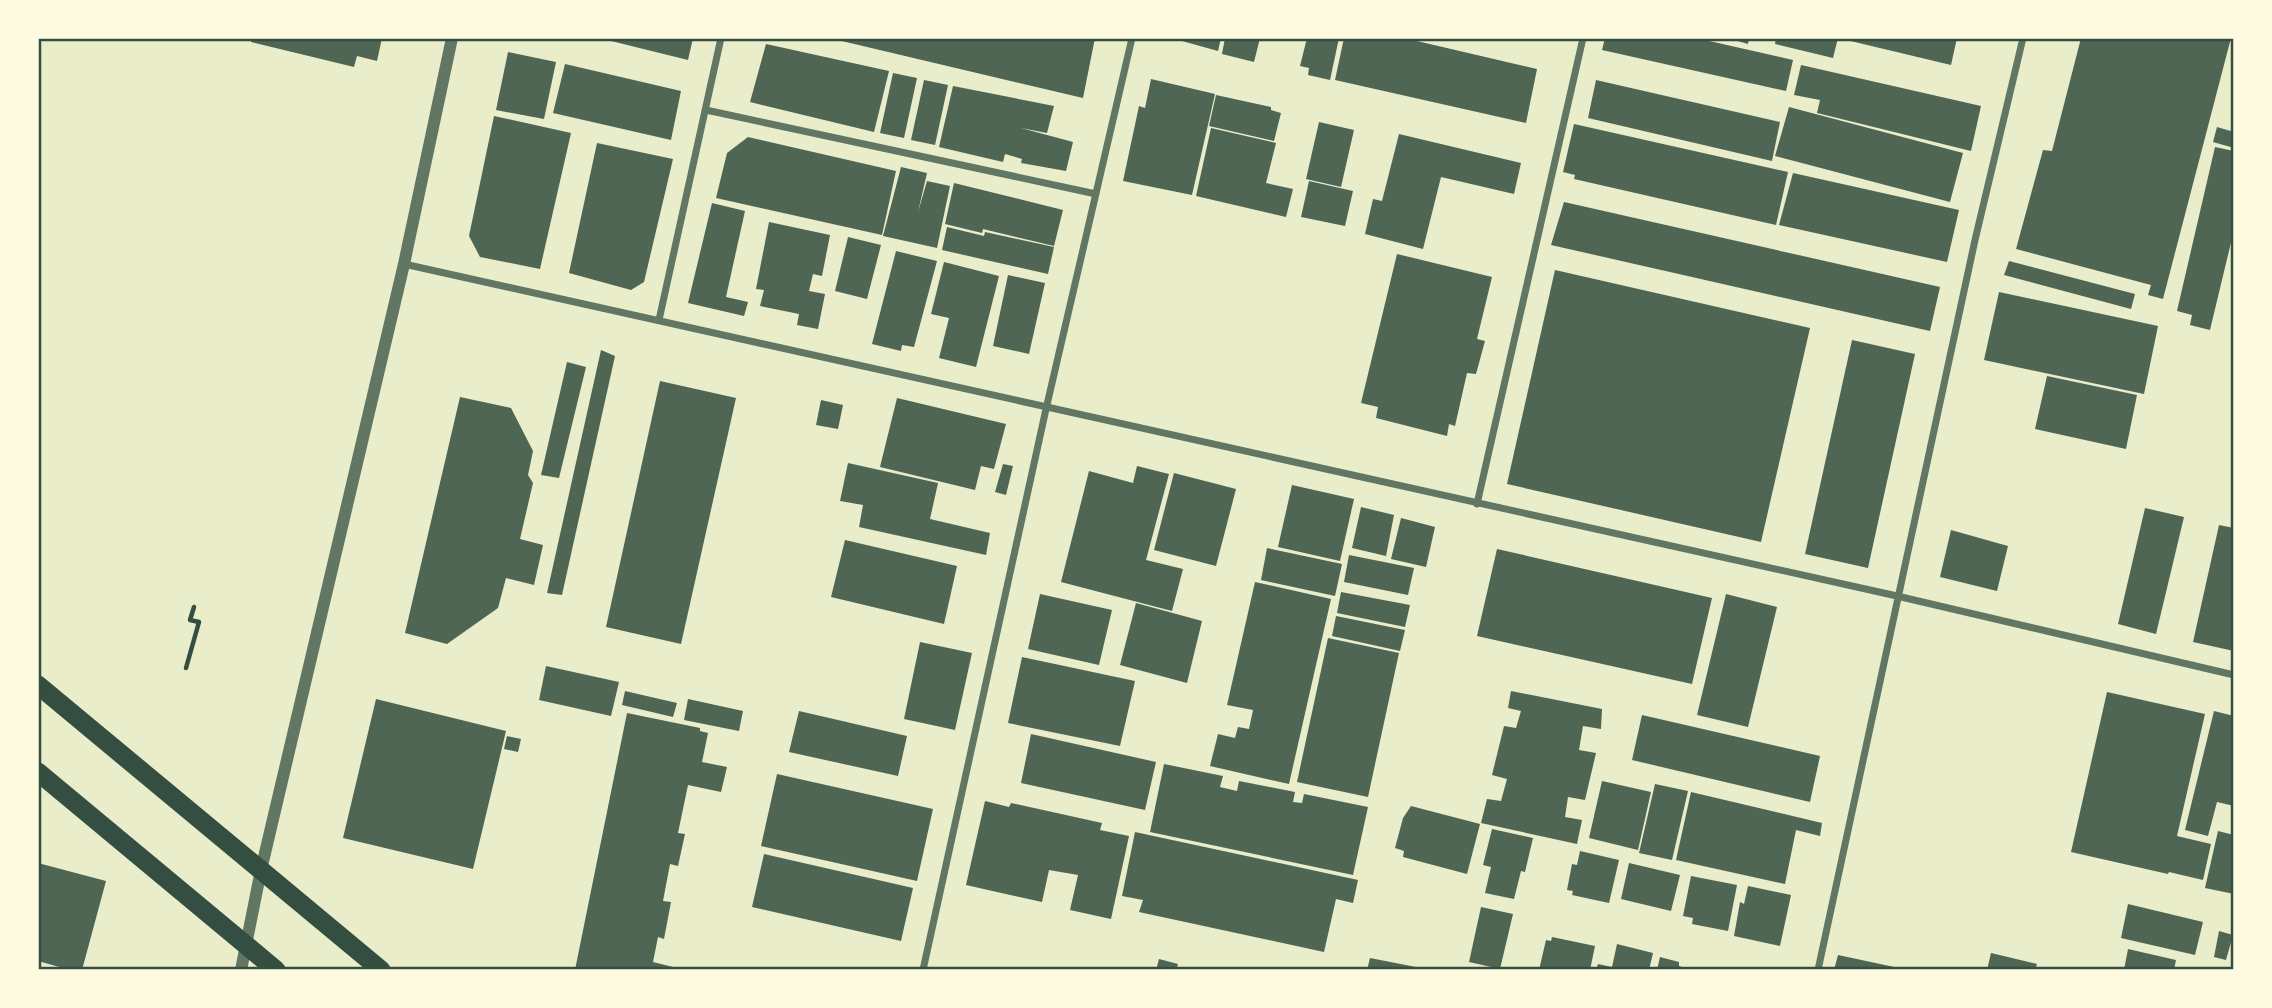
<svg xmlns="http://www.w3.org/2000/svg" width="2272" height="1008" font-family="Inter,sans-serif">
<style>
.building{fill:#4f6655}
.lines{fill:none;stroke-linecap:round;stroke-linejoin:round}
.path{stroke:#344e41;stroke-width:4.5}
.minor{stroke:#617663;stroke-width:7}
.tertiary{stroke:#617663;stroke-width:12}
.trunk{stroke:#344e41;stroke-width:19}
.neatline{fill:none;stroke:#344e41;stroke-width:2.5}
</style>
<rect width="100%" height="100%" fill="#e9edc9"/>
<!-- building -->
<path class="building" d="M252,38H382L377,61L357,56L354,67L251,42Z
M599,38H693L688,60Z
M829,38H1095L1083,98Z
M1171,38H1221L1218,51Z
M1225,38H1260L1254,62L1222,54Z
M1307,38H1339L1330,80L1308,75L1309,68L1300,66Z
M1344,38H1404L1537,69L1526,123L1335,80Z
M1605,38H1696L1793,60L1786,91L1602,50Z
M1727,38H1749L1748,44Z
M1776,38H1838L1833,58L1775,44Z
M1838,38H1957L1951,65Z
M2081,38H2231L2163,299L2148,295L2151,285L2016,249L2043,150L2052,151Z
M766,44L889,71L874,132L750,102Z
M508,52L556,62L544,119L496,110Z
M565,64L681,91L671,140L553,113Z
M1801,65L1981,106L1971,151L1817,113L1820,100L1794,95Z
M893,73L917,78L904,138L880,133Z
M1151,79L1215,94L1192,195L1123,181L1139,106L1145,108Z
M924,80L948,85L935,145L911,140Z
M1596,80L1780,122L1772,161L1588,118Z
M953,86L1054,106L1047,133L1021,128L1073,142L1066,171L1021,163L1022,159L1005,154L1003,162L939,147Z
M1216,95L1271,107V110L1281,113L1274,141L1209,126Z
M1789,107L1963,153L1950,202L1775,156Z
M494,116L571,133L540,269L480,257L469,236Z
M1319,122L1354,130L1341,187L1306,179Z
M1574,124L1788,172L1776,225L1574,179L1575,175L1563,172Z
M2217,127L2234,132V148L2213,142Z
M1211,128L1276,143L1266,183L1293,189L1286,217L1196,196Z
M1399,134L1521,163L1514,194L1441,177L1423,249L1365,234L1373,199L1382,201Z
M748,137L896,171L882,235L716,198L727,153Z
M597,143L673,159L644,282L631,290L569,273Z
M2215,147L2234,151V230L2210,330L2190,325L2192,315L2177,311Z
M901,167L927,173L918,212L927,181L950,186L937,248L883,236Z
M1793,173L1959,210L1947,262L1779,225Z
M1309,181L1353,191L1345,226L1301,217Z
M954,183L1063,210L1054,246L983,229L982,233L945,224Z
M1564,202L1940,287L1930,331L1551,245Z
M712,203L745,211L726,297L748,302L744,316L688,303Z
M769,222L830,235L822,276L813,274L809,291L825,294L818,329L797,325L799,314L760,306L764,290L756,289Z
M947,227L984,236L985,232L1054,247L1048,274L942,250Z
M848,237L881,245L867,299L835,291Z
M896,251L937,261L914,347L902,345L901,351L872,344Z
M1397,254L1492,277L1477,339L1485,341L1476,374L1467,373L1455,426L1449,424L1447,436L1376,418L1378,407L1361,403Z
M2009,261L2135,294L2131,309L2004,275Z
M944,262L999,276L976,367L939,358L949,318L931,314Z
M1555,270L1810,328L1761,542L1507,484Z
M1008,275L1045,283L1029,354L993,346Z
M1999,292L2158,326L2144,394L1984,360Z
M1852,340L1915,354L1868,568L1805,554Z
M601,350L615,356L562,595L547,593Z
M567,362L586,367L559,478L541,475Z
M2047,376L2137,395L2126,449L2035,429Z
M660,381L736,398L681,644L606,627Z
M460,397L511,408L533,451L528,475L533,483L520,539L543,545L534,585L506,578L498,608L447,644L405,633Z
M897,398L1006,424L994,469L981,466L975,490L880,467Z
M821,400L843,405L838,429L816,425Z
M848,463L938,483L930,519L990,533L986,555L859,527L863,505L840,501Z
M1003,464L1013,466L1006,495L995,492Z
M1137,466L1169,474L1146,560L1183,569L1172,611L1061,582L1089,471L1133,483Z
M1174,473L1236,489L1216,566L1154,550Z
M1292,485L1354,499L1340,561L1278,547Z
M1361,507L1394,515L1386,556L1352,548Z
M2145,508L2184,517L2156,634L2118,624Z
M1401,518L1435,527L1426,567L1391,559Z
M2219,525L2234,528V651L2193,642Z
M1951,530L2008,546L1997,591L1940,577Z
M845,540L957,566L944,624L831,597Z
M1267,548L1342,564L1335,596L1261,580Z
M1497,549L1712,598L1692,684L1477,636Z
M1349,555L1414,568L1408,595L1344,582Z
M1255,582L1331,599L1289,784L1210,766L1218,734L1235,738L1238,727L1249,729L1253,710L1227,705Z
M1341,592L1410,605L1405,627L1337,613Z
M1040,594L1112,610L1099,665L1028,649Z
M1726,594L1777,607L1748,727L1697,715Z
M1136,603L1202,621L1187,683L1120,665Z
M1336,616L1405,630L1400,651L1332,636Z
M1328,638L1399,653L1368,797L1297,782Z
M920,642L972,653L955,730L904,719Z
M1022,657L1135,681L1120,746L1008,723Z
M546,666L619,682L611,716L539,700Z
M625,691L677,703L673,717L622,705Z
M1511,691L1602,709L1601,729L1583,726L1579,750L1596,753L1585,800L1568,797L1565,817L1582,820L1577,844L1481,823L1487,799L1501,801L1507,779L1492,775L1504,726L1516,728L1521,711L1508,708Z
M2107,692L2205,714L2177,836L2211,844L2203,880L2169,872L2168,874L2071,852Z
M376,699L506,731L473,869L343,838Z
M688,699L743,711L739,731L684,720Z
M799,711L907,736L898,776L789,752Z
M2214,711L2234,716V806L2217,802L2208,836L2185,830Z
M627,713L700,728V731L708,733L702,762L727,767L721,792L688,785L678,833L685,834L678,866L670,864L663,901L671,902L664,939L658,937L653,962L685,970H575Z
M1642,715L1820,756L1810,802L1632,760Z
M1031,734L1156,762L1145,810L1021,783Z
M507,736L521,739L518,752L504,749Z
M1164,764L1223,776L1220,787L1237,791L1239,781L1295,792L1293,802L1302,803L1304,794L1368,807L1353,875L1150,832Z
M777,774L933,809L917,881L761,846Z
M1602,781L1651,792L1638,850L1589,838Z
M1655,784L1688,791L1672,860L1639,853Z
M1691,792L1822,823L1820,836L1796,830L1785,884L1676,860Z
M985,801L1009,807L1011,803L1102,823L1100,830L1129,836L1111,919L1070,910L1078,875L1049,870L1042,902L966,885Z
M1411,806L1480,824L1467,874L1403,857L1404,851L1395,848L1403,818Z
M1492,829L1533,838L1525,872L1521,871L1514,899L1485,893L1491,867L1483,865Z
M2218,831L2234,835V894L2205,888Z
M1135,832L1358,880L1353,903L1336,899L1324,952L1139,912L1143,900L1122,896Z
M1580,851L1619,860L1609,903L1572,895L1573,891L1567,890L1572,864L1577,865Z
M764,854L913,888L901,941L752,907Z
M38,863L106,881L82,970H70L38,961Z
M1629,863L1680,875L1671,911L1621,899Z
M1691,876L1737,885L1728,931L1692,924L1693,918L1683,916Z
M1748,886L1791,895L1780,946L1734,936L1740,902L1744,904Z
M2128,904L2203,922L2195,955L2121,938Z
M1481,907L1513,914L1500,969L1469,962Z
M2219,931L2233,935L2226,960L2214,957Z
M1552,937L1595,946L1590,970H1539L1546,940L1551,941Z
M1617,944L1653,953L1649,970H1596L1598,964L1612,967Z
M2128,949L2176,960L2174,970H2124Z
M1991,953L2037,964L2035,970H1987Z
M1838,955L1899,968V970H1834Z
M1660,957L1679,962V966L1691,970H1657Z
M1370,958L1421,968V970H1367Z
M1159,959L1178,964L1176,970H1156Z"/>
<g class="lines">
<!-- path -->
<path class="path" d="M186,668L199,622L190,620L194,607"/>
<!-- minor -->
<path class="minor" d="M706,110L1096,194
M404,264L1897,596L2234,675
M659,320L721,38
M1477,504L1583,38
M923,970L1046,409L1132,38
M1818,970L1975,240L2023,38"/>
<!-- tertiary -->
<path class="tertiary" d="M241,970L261,870L404,264L452,38"/>
<!-- trunk -->
<path class="trunk" d="M38,685L381,970
M38,772L276,970"/>
</g>
<!-- border -->
<rect width="2272" height="1008" fill="none" stroke="#fefae0" stroke-width="80"/>
<rect x="40" y="40" width="2192" height="928" class="neatline"/>
</svg>
